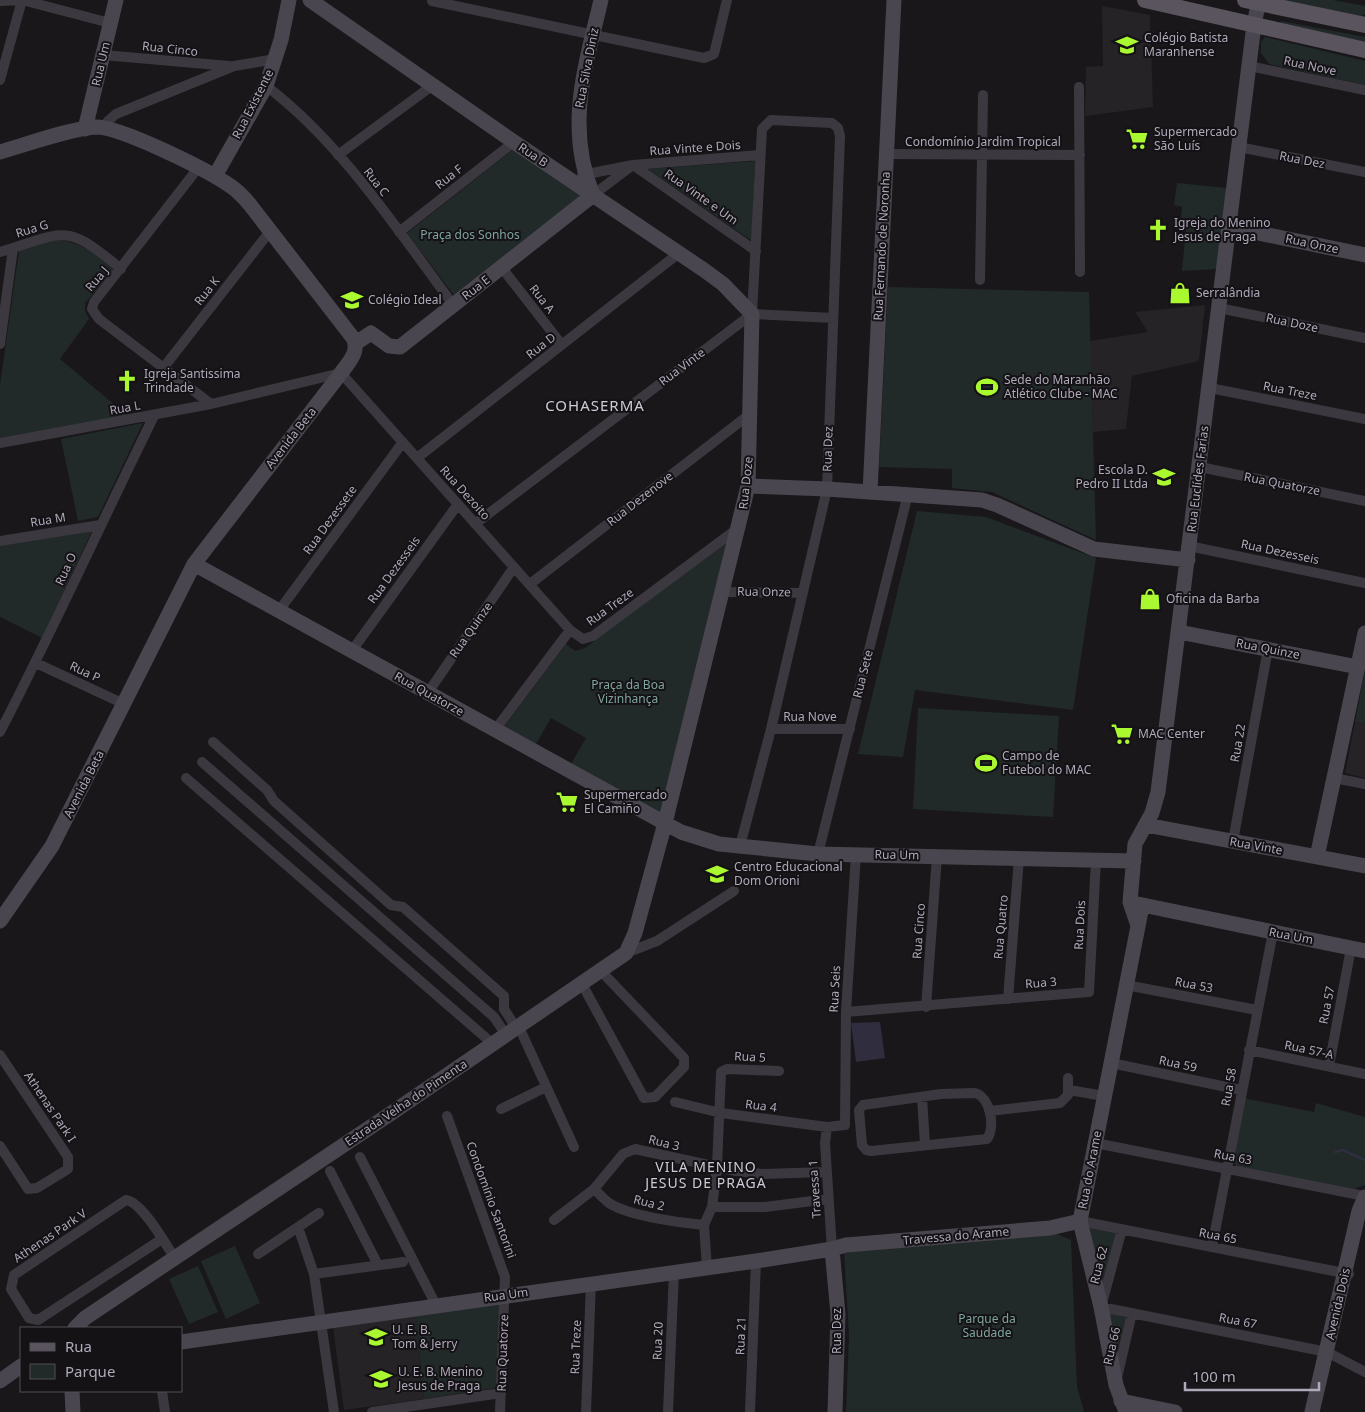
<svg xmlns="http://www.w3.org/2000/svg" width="1365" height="1412" font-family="'Noto Sans',sans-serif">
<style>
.built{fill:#262327}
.green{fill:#212a29}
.water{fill:#302d3e}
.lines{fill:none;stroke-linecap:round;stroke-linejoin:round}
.stream{stroke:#302d3e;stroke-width:2.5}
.street{stroke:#3c383f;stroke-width:10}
.secondary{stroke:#4a464f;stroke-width:15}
.primary{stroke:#59545e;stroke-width:16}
.labels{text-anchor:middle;stroke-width:4;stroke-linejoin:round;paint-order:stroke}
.poi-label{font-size:12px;fill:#b0a9ba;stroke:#141215;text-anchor:start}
.street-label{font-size:12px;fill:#b0a9ba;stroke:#141215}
.park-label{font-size:12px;fill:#7fa59e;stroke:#141215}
.neighbourhood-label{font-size:14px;letter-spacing:1px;fill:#d0cad6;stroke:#141215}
.quarter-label{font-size:15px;letter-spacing:1px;fill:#d0cad6;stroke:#141215}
</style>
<rect width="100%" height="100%" fill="#19171a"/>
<!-- built -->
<path class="built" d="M1102,6L1150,15L1153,107L1085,116L1086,67L1103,66Z
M1205,305L1199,361L1132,376L1126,429L1093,432L1090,341L1148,332L1135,312Z
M1355,722L1365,724V778L1345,773Z
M416,1315L424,1399L344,1410L333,1327Z"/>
<!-- green -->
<path class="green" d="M1277,0H1333L1365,6V14L1361,16Z
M1281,21L1365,37V44L1280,23Z
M1265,37L1365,61V85L1269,64L1261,53V42Z
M515,148L584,195L456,298L407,233Z
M755,161L752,241L648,169Z
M1177,183L1227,188L1217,269L1182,271L1186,229H1180L1182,207L1174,205Z
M60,240C83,243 96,255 114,270L85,303V311L89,319L60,359L129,417L0,440V385L19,251L46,242Z
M888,287L1089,292L1096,540L992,492L952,488V469L879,467Z
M143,423L98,517L78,521L61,439Z
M917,511L986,517L1096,558L1073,710L915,690L903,757L858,754Z
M92,531L42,638L0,617V546Z
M729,540L663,816L571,764L586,738L551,718L536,744L504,727L566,644L575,651L585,648Z
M1365,670V724L1355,722Z
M918,708L1059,716L1053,817L913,809Z
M1243,1098L1314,1112L1316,1103L1365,1117V1185L1354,1189L1236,1166L1232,1159Z
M1088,1225L1118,1232L1103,1288Z
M1057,1234L1071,1240L1077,1386L1084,1412H846L849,1336L844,1251Z
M235,1246L260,1303L226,1319L201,1261Z
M198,1266L218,1312L189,1324L169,1279Z
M500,1301L496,1388L424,1399L416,1315Z
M1108,1313L1128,1318L1118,1366Z"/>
<!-- water -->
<path class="water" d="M880,1022L885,1058L856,1062L851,1023Z"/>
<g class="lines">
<!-- stream -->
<path class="stream" d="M1335,1152L1343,1150L1365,1160"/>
<!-- street -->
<path class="street" d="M0,1L22,0L110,23
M432,1L704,58L714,54L727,0
M103,55L229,66
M1249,66L1365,90
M0,80L22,0
M266,86C340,141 399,232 454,306
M1079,87L1080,272
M105,128L108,121L116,114L234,66L276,59
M1239,147L1365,172
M886,154L1080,155
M338,155L433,85
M633,165L756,251
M198,168L94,302L92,309L99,319L211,404
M582,175L633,165L760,155
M593,195L630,167
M399,232L514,142
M0,252C66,232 65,222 121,269
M502,268L562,345
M980,280L983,95
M1219,308L1365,338
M0,344L13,248
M164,367L271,230
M1210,388L1365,419
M0,443L211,404L341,373L570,630L583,639L593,636L737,529
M417,458L679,253
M1200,467L1365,501
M475,524L752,314L833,318
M0,541L100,525
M1189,546L1365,583
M530,584L750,414
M724,592L803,593
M278,612L403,442
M351,652L458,504
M36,663L124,704
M427,694L514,567
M771,729H850
M495,730L570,630
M0,732C54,628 102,521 154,416
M213,742L267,790L274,801L391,905L403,907L504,996V1009L516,1028
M202,762L494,1017L506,1035
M186,778L493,1044
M1334,778L1365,784
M1233,841L1268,649
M740,846L771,729L827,489L840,136L838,128L832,123L771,120L762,129L752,314
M818,854L908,494
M626,953L657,941L734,891
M582,984L644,1098L655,1097L684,1067V1058L601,971
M1126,985L1257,1010
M1008,999L1019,858
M926,1007L937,856
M846,1012L1089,992L1096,860
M519,1027L574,1147
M1249,1050L1365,1074
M0,1055L68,1157V1169L37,1188L28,1189L0,1146
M1111,1063L1241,1090
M1329,1066L1351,948
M1069,1090L1104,1096
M975,1093C990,1097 996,1127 987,1139L871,1151L866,1150L862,1145L859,1110L863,1105L941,1094Z
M922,1097L925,1145
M675,1102L721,1113L827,1127L845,1125L846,1012L856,854
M501,1109L546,1087
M990,1111L1060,1103L1068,1095V1078
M447,1116L505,1277L500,1412
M827,1127L825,1143L832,1249
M1095,1143L1365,1196
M360,1157L436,1305
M330,1171L378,1265
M594,1189C599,1194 604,1199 609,1203C629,1216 680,1223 704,1225
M712,1207H765L828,1199
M554,1220L594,1189L623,1154L635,1149L736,1171L763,1174L826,1172
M1080,1221L1349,1274
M298,1227L314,1274L334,1412
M1122,1229L1101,1307L1327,1352L1365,1372
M162,1239L38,1320L29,1318L11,1289L14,1275L126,1200C142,1202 165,1243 174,1257
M1212,1247L1273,932
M258,1254L319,1213
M707,1268L704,1225L712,1207L717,1167L721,1072L727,1069L779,1071
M314,1274L403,1262
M1117,1378L1132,1313
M162,1391L165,1412
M372,1412L501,1393
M586,1412L591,1283
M668,1412L674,1272
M750,1412L756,1261"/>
<!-- secondary -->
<path class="secondary" d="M85,129L116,0
M0,152C25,145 72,128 96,127C121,127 203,168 226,183C236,189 244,197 251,206L353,338C360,351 349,362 341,373L194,564L52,846L0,921
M215,176L266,86L281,40L289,0
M593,195C565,127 585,68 601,0
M1229,227L1365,255
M356,343L371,333L389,346L400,347L593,195
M748,486L827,489L982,500L997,505L1094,549L1188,560
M870,492L894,0
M194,564L681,832L719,844L818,854L1134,861
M1179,632L1358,667
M1146,825L1365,866
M1317,857L1365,633
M1133,903L1365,951
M1138,926L1130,902L1135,844L1152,813L1158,792L1254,25L1259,0
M832,1249L838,1314L835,1412
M75,1328L85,1318L393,1112L626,953L635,933L665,823L748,486L752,314L723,284L704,270L514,142L310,0
M181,1342L756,1261L832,1249L846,1245L1050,1228L1080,1221
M0,1381L21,1366
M72,1391L73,1412
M1121,1401L1175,1412
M1126,1412L1116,1385L1101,1307L1080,1221L1142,906
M1312,1412L1359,1211L1365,1197"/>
<!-- primary -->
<path class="primary" d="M1145,0L1365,50
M1245,0L1365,25"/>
</g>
<!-- icons -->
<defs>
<g id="school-bare" transform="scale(1.725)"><path d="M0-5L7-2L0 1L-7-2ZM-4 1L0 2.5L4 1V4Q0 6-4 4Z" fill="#aaf930" stroke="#141215" stroke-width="2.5" paint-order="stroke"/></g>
<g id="supermarket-bare" transform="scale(1.725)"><path d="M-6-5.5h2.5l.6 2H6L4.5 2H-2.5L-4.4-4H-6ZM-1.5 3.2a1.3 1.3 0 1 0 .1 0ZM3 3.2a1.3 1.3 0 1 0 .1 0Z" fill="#aaf930" stroke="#141215" stroke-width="2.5" paint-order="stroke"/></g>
<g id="church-bare" transform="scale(1.725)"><path d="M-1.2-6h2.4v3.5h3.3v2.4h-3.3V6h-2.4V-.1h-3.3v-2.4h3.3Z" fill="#aaf930" stroke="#141215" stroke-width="2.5" paint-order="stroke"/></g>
<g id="shop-bare" transform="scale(1.725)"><path d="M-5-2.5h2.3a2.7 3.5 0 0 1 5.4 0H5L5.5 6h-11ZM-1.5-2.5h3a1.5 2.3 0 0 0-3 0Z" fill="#aaf930" stroke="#141215" stroke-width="2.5" paint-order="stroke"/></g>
<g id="stadium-bare" transform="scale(1.725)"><path d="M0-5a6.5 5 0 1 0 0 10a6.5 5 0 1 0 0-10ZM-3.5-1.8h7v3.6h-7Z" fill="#aaf930" stroke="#141215" stroke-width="2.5" paint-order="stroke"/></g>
</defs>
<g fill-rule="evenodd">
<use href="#school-bare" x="1127" y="45"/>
<use href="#supermarket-bare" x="1137" y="139"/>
<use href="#church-bare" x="1158" y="230"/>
<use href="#shop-bare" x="1180" y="293"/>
<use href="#school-bare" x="352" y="300"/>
<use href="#church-bare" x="127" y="381"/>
<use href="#stadium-bare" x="987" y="387"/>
<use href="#school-bare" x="1164" y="477"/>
<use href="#shop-bare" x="1150" y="599"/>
<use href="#supermarket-bare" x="1122" y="734"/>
<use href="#stadium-bare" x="986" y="763"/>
<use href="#supermarket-bare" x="567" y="802"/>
<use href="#school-bare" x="717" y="874"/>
<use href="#school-bare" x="376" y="1337"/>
<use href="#school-bare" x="381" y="1379"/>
</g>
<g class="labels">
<!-- poi labels -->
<g class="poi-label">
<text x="1144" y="42">Colégio Batista<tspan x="1144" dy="14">Maranhense</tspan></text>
<text x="1154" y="136">Supermercado<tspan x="1154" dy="14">São Luís</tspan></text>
<text x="1174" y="227">Igreja do Menino<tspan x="1174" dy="14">Jesus de Praga</tspan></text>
<text x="1196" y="297">Serralândia</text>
<text x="368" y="304">Colégio Ideal</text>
<text x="144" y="378">Igreja Santissima<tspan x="144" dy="14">Trindade</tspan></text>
<text x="1004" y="384">Sede do Maranhão<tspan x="1004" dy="14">Atlético Clube - MAC</tspan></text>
<text x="1148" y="474" text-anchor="end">Escola D.<tspan x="1148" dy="14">Pedro II Ltda</tspan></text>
<text x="1166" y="603">Oficina da Barba</text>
<text x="1138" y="738">MAC Center</text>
<text x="1002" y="760">Campo de<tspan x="1002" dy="14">Futebol do MAC</tspan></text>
<text x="584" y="799">Supermercado<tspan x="584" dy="14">El Camiño</tspan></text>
<text x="734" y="871">Centro Educacional<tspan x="734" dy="14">Dom Orioni</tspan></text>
<text x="392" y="1334">U. E. B.<tspan x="392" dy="14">Tom &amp; Jerry</tspan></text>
<text x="398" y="1376">U. E. B. Menino<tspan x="398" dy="14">Jesus de Praga</tspan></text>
</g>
<!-- street labels -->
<g class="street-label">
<text transform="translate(170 49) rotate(6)" y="4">Rua Cinco</text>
<text transform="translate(101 64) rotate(-77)" y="4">Rua Um</text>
<text transform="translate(1310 66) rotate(12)" y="4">Rua Nove</text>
<text transform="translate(587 68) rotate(-79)" y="4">Rua Silva Diniz</text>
<text transform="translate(253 104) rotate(-63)" y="4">Rua Existente</text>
<text x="983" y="146">Condomínio Jardim Tropical</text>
<text transform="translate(695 148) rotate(-4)" y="4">Rua Vinte e Dois</text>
<text transform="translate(533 155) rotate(34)" y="4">Rua B</text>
<text transform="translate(1302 160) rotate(11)" y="4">Rua Dez</text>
<text transform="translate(449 177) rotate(-38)" y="4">Rua F</text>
<text transform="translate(376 182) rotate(52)" y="4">Rua C</text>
<text transform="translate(701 197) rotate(35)" y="4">Rua Vinte e Um</text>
<text transform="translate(32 229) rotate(-17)" y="4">Rua G</text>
<text transform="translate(1312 244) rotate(12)" y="4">Rua Onze</text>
<text transform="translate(882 246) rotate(-87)" y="4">Rua Fernando de Noronha</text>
<text transform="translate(97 279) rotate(-50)" y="4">Rua J</text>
<text transform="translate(476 288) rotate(-38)" y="4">Rua E</text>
<text transform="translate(207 291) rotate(-52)" y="4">Rua K</text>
<text transform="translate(542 299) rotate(52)" y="4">Rua A</text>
<text transform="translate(1292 323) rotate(12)" y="4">Rua Doze</text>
<text transform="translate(541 346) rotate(-38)" y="4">Rua D</text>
<text transform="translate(682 367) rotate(-37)" y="4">Rua Vinte</text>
<text transform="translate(1290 391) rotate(11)" y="4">Rua Treze</text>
<text transform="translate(125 408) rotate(-10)" y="4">Rua L</text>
<text transform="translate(291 438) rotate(-52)" y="4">Avenida Beta</text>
<text transform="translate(828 449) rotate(-88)" y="4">Rua Dez</text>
<text transform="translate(1198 479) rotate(-83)" y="4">Rua Euclídes Farias</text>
<text transform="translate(746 483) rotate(-84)" y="4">Rua Doze</text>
<text transform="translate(1282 484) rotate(11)" y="4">Rua Quatorze</text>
<text transform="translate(465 493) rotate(48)" y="4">Rua Dezoito</text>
<text transform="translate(640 499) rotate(-38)" y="4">Rua Dezenove</text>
<text transform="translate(48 520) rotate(-9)" y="4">Rua M</text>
<text transform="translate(330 520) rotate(-54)" y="4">Rua Dezessete</text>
<text transform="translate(1280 552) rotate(12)" y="4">Rua Dezesseis</text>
<text transform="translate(66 569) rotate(-65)" y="4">Rua O</text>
<text transform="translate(394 570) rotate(-54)" y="4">Rua Dezesseis</text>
<text transform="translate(764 592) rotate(1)" y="4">Rua Onze</text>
<text transform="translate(610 607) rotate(-36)" y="4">Rua Treze</text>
<text transform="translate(471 630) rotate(-55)" y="4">Rua Quinze</text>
<text transform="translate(1268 649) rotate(11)" y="4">Rua Quinze</text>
<text transform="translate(85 672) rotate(25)" y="4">Rua P</text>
<text transform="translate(863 674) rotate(-76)" y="4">Rua Sete</text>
<text transform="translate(429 694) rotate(29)" y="4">Rua Quatorze</text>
<text x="810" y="721">Rua Nove</text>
<text transform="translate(1238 743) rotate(-80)" y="4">Rua 22</text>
<text transform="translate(84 784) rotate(-63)" y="4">Avenida Beta</text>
<text transform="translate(1256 846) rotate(10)" y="4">Rua Vinte</text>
<text transform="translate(897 855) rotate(1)" y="4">Rua Um</text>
<text transform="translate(1080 925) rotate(-87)" y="4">Rua Dois</text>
<text transform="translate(1001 927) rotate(-85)" y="4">Rua Quatro</text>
<text transform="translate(919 931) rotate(-86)" y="4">Rua Cinco</text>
<text transform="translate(1291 936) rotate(11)" y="4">Rua Um</text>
<text transform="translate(1041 983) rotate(-5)" y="4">Rua 3</text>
<text transform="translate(1194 985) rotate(11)" y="4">Rua 53</text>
<text transform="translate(835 989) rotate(-87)" y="4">Rua Seis</text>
<text transform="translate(1327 1005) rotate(-79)" y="4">Rua 57</text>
<text transform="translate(1309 1050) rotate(12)" y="4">Rua 57-A</text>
<text transform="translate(750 1057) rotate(3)" y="4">Rua 5</text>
<text transform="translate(1178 1064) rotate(12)" y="4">Rua 59</text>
<text transform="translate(1229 1087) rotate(-80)" y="4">Rua 58</text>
<text transform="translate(406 1103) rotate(-34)" y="4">Estrada Velha do Pimenta</text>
<text transform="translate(761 1106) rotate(7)" y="4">Rua 4</text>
<text transform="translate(50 1107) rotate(56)" y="4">Athenas Park I</text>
<text transform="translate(664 1143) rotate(14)" y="4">Rua 3</text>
<text transform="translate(1233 1157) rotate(11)" y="4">Rua 63</text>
<text transform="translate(1090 1170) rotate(-79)" y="4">Rua do Arame</text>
<text transform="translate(815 1189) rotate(-94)" y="4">Travessa 1</text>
<text transform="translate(491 1200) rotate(70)" y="4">Condomínio Santorini</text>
<text transform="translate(649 1203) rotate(14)" y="4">Rua 2</text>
<text transform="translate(50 1236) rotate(-34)" y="4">Athenas Park V</text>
<text transform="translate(956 1236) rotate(-5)" y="4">Travessa do Arame</text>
<text transform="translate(1218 1236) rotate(11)" y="4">Rua 65</text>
<text transform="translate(1099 1265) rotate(-76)" y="4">Rua 62</text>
<text transform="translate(506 1295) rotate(-8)" y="4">Rua Um</text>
<text transform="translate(1338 1304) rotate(-77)" y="4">Avenida Dois</text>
<text transform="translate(1238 1321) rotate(11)" y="4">Rua 67</text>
<text transform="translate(837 1331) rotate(-90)" y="4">Rua Dez</text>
<text transform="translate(741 1336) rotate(-88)" y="4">Rua 21</text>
<text transform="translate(658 1341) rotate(-88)" y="4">Rua 20</text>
<text transform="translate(1112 1346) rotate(-77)" y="4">Rua 66</text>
<text transform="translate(576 1347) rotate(-88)" y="4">Rua Treze</text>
<text transform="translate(503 1353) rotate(-88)" y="4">Rua Quatorze</text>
</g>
<!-- park labels -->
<g class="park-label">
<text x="470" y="239">Praça dos Sonhos</text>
<text x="628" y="689">Praça da Boa<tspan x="628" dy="14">Vizinhança</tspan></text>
<text x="987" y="1323">Parque da<tspan x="987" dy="14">Saudade</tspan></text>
</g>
<!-- neighbourhood labels -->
<g class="neighbourhood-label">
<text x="706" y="1172">VILA MENINO<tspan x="706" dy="16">JESUS DE PRAGA</tspan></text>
</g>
<!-- quarter labels -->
<g class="quarter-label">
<text x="595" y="411">COHASERMA</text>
</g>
</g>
<!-- legend -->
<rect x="20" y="1327" width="162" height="65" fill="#141215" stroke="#524e57"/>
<rect x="30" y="1343" width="25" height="8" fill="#59545e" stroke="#524e57"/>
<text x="65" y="1352" font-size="15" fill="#b0a9ba">Rua</text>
<rect x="30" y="1364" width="25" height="15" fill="#212a29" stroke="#524e57"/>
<text x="65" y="1377" font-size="15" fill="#b0a9ba">Parque</text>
<!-- scale -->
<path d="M1185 1382v8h134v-8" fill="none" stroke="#b0a9ba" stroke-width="2.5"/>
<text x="1192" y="1382" font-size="15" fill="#b0a9ba" stroke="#141215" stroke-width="4" paint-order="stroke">100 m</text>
</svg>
